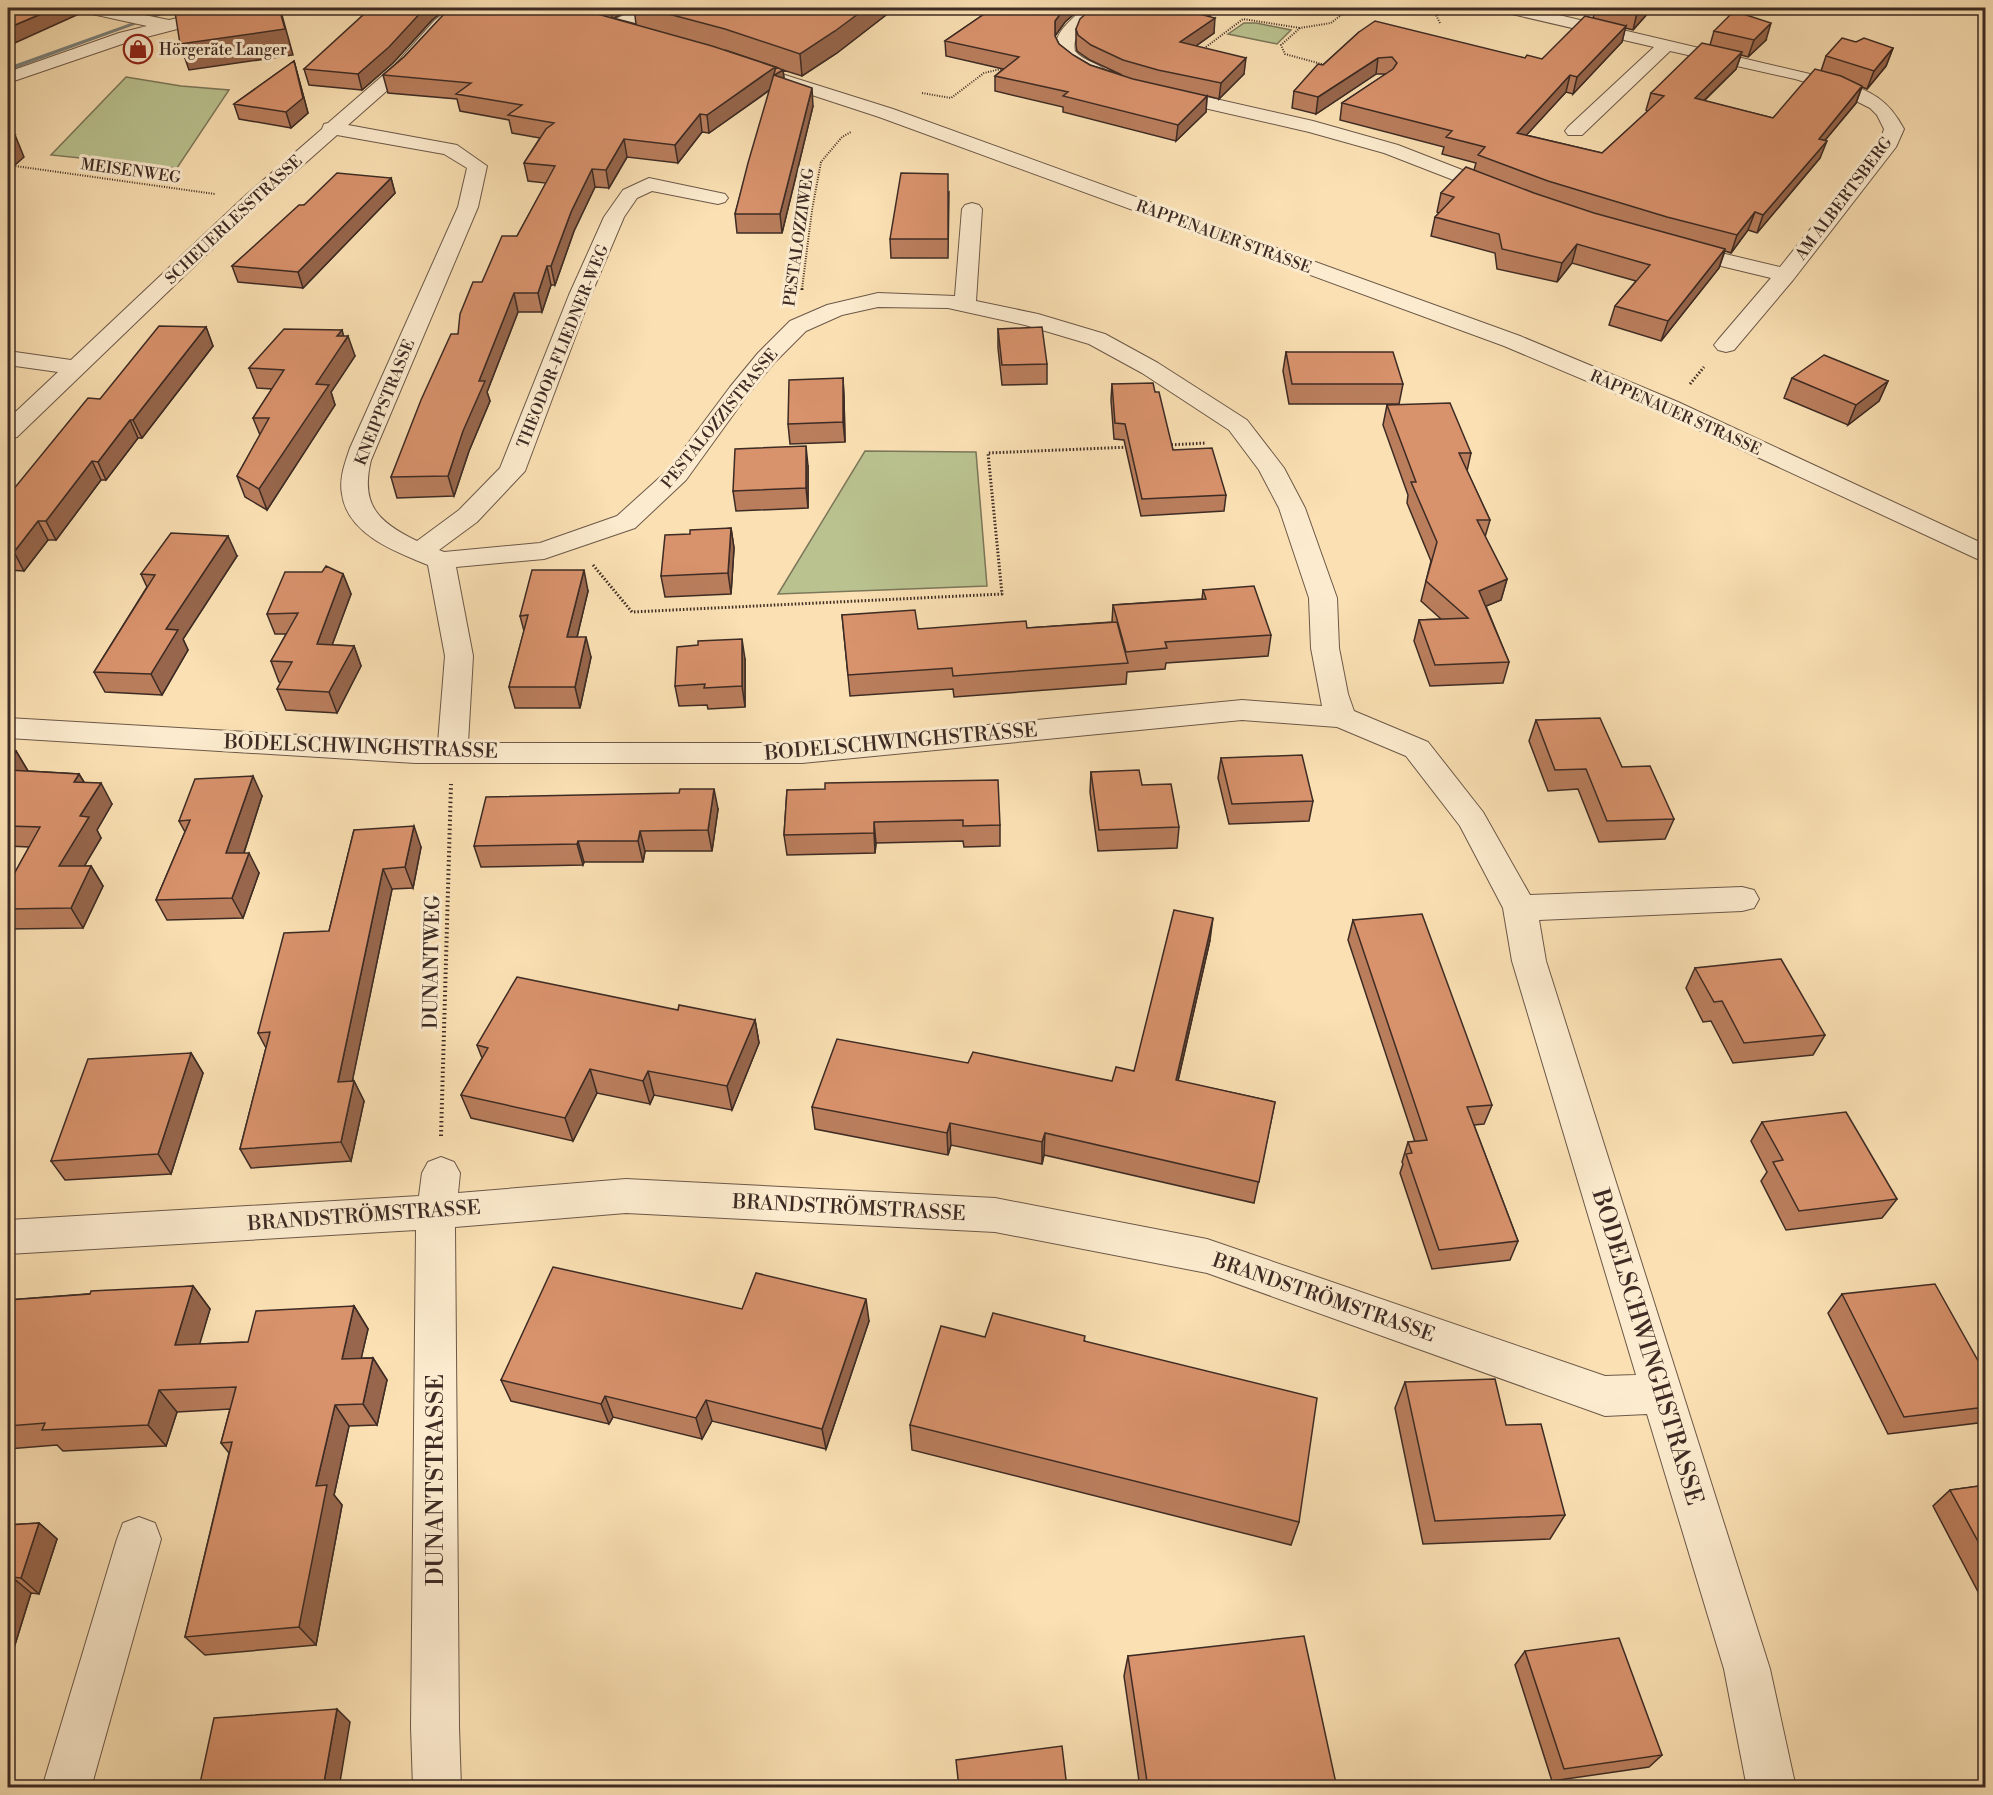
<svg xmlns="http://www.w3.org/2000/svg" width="1993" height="1795" font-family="'Libre Bodoni',serif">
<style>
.green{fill:#bac390;stroke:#7c775a;stroke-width:1.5}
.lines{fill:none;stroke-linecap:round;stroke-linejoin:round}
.stream{fill:#7a817c;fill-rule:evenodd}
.minor-casing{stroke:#6c5848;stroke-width:2}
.path-far2{stroke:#3d2b24;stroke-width:2;stroke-dasharray:1 1.5;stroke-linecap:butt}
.path-far1{stroke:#3d2b24;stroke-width:3;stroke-dasharray:1.5 2;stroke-linecap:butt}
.path{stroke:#3d2b24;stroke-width:4;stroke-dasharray:1.5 3;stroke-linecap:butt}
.minor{fill:#fcebce;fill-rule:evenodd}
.wall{fill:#ba7e5d;stroke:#3d2b24;stroke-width:1.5;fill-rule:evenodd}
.shaded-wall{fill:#97664c;stroke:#3d2b24;stroke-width:1.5}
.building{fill:#d8926c;stroke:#3d2b24;stroke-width:1.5}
.labels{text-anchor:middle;stroke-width:6;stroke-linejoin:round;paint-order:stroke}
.far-poi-label{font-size:16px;fill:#3d2b24;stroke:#fcebce;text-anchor:start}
.far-street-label{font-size:16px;fill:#3d2b24;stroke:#fcebce}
.street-label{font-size:20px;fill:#3d2b24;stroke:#fcebce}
.near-street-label{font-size:24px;fill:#3d2b24;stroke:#fcebce}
</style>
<rect width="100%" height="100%" fill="#fae0b3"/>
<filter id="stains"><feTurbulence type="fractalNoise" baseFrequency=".00333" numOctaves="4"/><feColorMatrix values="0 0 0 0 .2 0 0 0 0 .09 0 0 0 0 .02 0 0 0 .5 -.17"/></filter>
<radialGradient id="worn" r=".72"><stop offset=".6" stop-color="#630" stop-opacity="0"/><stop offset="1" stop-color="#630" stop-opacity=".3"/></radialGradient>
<!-- green -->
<path class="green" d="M1244,23H1256L1291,30L1277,44L1228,34Z
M126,77L181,86L229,90L177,168L51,155Z
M865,451L976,452L987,586L778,594Z"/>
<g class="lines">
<!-- stream -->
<path class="stream" d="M173,8H181L8,71V67Z"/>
<!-- minor casing -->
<g class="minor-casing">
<path id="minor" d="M80,8H110L169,20L219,8H246L243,12L131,41L8,83V72L119,33L147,26L83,12Z
M450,8H469L446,29L407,73L348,125L457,145L487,166L478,207L371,460C360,505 378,522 417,541L459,510L500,468L569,295L604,217L623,190L649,178L725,194L728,198L725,202L718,204L652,191L637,198L624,217L591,295L525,471L477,522L439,550L444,552L540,543L617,516L668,470L730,387L758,353L790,321L827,305L878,293L955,296L962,209L965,205L972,203L979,205L982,209L976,301L1038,314L1105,334L1158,363L1247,420L1284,468L1305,508L1337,598L1339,648L1348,694L1354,711L1428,742L1483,812L1530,895L1742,887L1754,890L1759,899L1754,908L1742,911L1539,920L1546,961L1770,1669L1796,1788H1747L1724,1669L1647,1414L1605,1416L1207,1273L995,1232L626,1213L455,1227L459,1727L461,1788H413L411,1727L416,1230L8,1254V1220L419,1196L422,1173L428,1162L441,1157L454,1162L460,1173L458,1193L626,1179L995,1198L1207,1239L1605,1376L1636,1375L1512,961L1503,908L1460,826L1406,756L1337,727L1242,720L802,763H415L8,738V718L438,743L445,656L428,565C396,552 347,534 342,494C339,478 345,463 350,448L458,207L467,168L444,154L337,135L259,204L17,437L8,439V419L58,372L8,365V351L71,360L245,196L322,129L324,124L328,123L395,65L434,21ZM878,307L948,308L1025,325L1089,344L1142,373L1229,430L1259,470L1279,508L1309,598L1311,648L1322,706L1242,700L802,743H468L473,656L456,567L544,559L635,528L686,480L746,397L774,363L806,331L842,315Z
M639,8H661L658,12L621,30H609L606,26L609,22Z
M1085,8H1103C1092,22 1071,31 1075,51C1084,62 1101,63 1109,74L1106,78C1091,82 1055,64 1056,44C1057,30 1075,16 1085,8Z
M1501,8H1529L1840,81C1871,91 1888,99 1904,129L1896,147L1793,280L1734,350L1726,352L1718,350L1714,345L1718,340L1771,278L1671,254L1668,249L1671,244L1679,243L1780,267L1880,142L1884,129L1877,115L1870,108L1838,92L1795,79L1670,51L1582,135H1568L1565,131L1568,127L1654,47L1503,12Z
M769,70L893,109L1520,336L1678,402L1986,545V563L1660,412L1504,346L879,117L763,79L760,75L763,71Z
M1163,87L1313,121L1398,145L1506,187L1509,191L1506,195H1492L1384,153L1309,132L1156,97L1154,93L1156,89Z
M139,1517L155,1523L161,1539L91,1788H42L117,1539L123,1523Z"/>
</g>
<!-- path-far2 -->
<path class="path-far2" d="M1440,23L1436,15L1446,8
M1202,50L1243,19L1300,28
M1329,66L1285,54L1281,45L1300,28L1331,23L1350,8
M922,93L951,98L984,73L1005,68
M8,165L215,194
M802,289L812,210L821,162L842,137L851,132"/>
<!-- path-far1 -->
<path class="path-far1" d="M802,290V287
M1690,384L1704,367
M1168,445L1206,443
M593,565L632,612L1002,594L988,453L1131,447"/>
<!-- path -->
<path class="path" d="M441,1136L451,784"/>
<!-- minor -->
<use href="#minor" class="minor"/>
</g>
<!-- wall -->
<path class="wall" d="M450,8H895L837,53L802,76L783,70L784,79L813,106L782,233H737L735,214L770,90L709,133L702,132L678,163L627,157L609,188L595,187L574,231L555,285H551L542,312H518L487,392L490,401L469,451L454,496L397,498L391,477L458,334L482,282L517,236L546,183L528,181L524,163L540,138L512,133L509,120L460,111L457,99L388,93L383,75L404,57ZM634,8L636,24L613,18ZM725,50L776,67V70Z
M993,8H1081L1065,22L1055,36L1059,44L1073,55L1090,65L1122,75L1090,60L1077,51L1076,45V29L1092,8H1211H1210V17L1214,33L1196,46L1244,74L1219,99L1207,96L1206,112L1176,141L1063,112V107L995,91V76L1003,69L946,56L945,41Z
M1596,8H1650L1648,13L1633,30L1625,28L1622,42L1573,94L1566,92L1526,135L1602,153L1648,111L1646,110L1651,93L1710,45L1714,31L1766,40L1748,57L1741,55L1736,69L1704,101L1773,118L1821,71L1826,56L1856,42L1893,48L1886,66L1867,89L1862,87L1856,103L1825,140L1820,158L1757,233L1748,230L1731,253L1725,251L1719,268L1661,341L1609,325L1615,306L1636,281L1572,263L1557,282L1497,269L1495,253L1431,236L1435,217L1439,213L1437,212L1441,193L1474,170L1476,163L1442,154L1444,147L1340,120L1342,103L1386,74H1376L1316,114L1292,108L1294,91L1359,32L1525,58L1542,59L1593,18Z
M446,9L432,20L393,63L362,90L309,85L304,69Z
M294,61L308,113L291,128L239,119L234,104Z
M391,178L395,193L303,288L238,282L232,266L304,205Z
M949,192L948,258H891L890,239Z
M206,327L213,346L142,438H138L106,480H101L56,540H48L24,571L8,570V496L100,399Z
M998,329L1047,364V384L1002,385L998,348Z
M342,330L343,336L355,356L331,392L335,405L267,510L245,497L237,476L260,435L253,418L272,389L257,388L249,368Z
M1286,352L1403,384L1399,404H1289L1283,371Z
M843,378L844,398L845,442L790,444L788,424Z
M1792,378L1888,381L1879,401L1848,425L1784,398Z
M1112,384L1155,392L1173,450L1226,495L1224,511L1141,516L1124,440L1114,439L1111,400Z
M1387,405L1471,453L1467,471L1490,520L1485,537L1507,579L1501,600L1486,606L1509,662L1503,683L1430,686L1414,641L1419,620L1441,619L1421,601L1431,561L1407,503L1408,495L1383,425Z
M808,466V508L736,511L733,491Z
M731,528L734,548L731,594L665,597L661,576L690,534Z
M237,556L183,639L188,650L162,695L105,692L94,672L147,587L141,574Z
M343,574L351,594L332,645L354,646L361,666L337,713L286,710L277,689L281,682H279L271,661L286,634H275L267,614Z
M1203,590L1271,635L1268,656L1166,663L1165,669L1127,672L1126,684L954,697L953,689L850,696L842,615L918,629L1027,628L1112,622L1113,605L1202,599Z
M588,591L577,637L591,657L580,708H515L509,687L524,631L520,616Z
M745,659V707L708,709L707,705L679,706L675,686Z
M1536,720L1622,767L1674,819L1665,839L1599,842L1578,789L1548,791L1529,741Z
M8,750L16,751L28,771L79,774L84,782L112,804L97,830L101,838L84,866H91L103,886L83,928L8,929V885L29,847L8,846Z
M1221,758L1313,801L1309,821L1229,824L1218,778Z
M1091,772L1142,785L1179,827L1177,848L1098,851L1090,792Z
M787,790L1000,825V846L964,847L963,841L876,843L875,853L787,855L784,835Z
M262,796L244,853L259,873L243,918L167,920L156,900L185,832L179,821Z
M718,809L712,851H645L643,862H584L583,865L481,867L474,846Z
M354,830L421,847L413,888L392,889L352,1081H354L364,1101L351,1161L251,1168L240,1149L266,1048L258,1033L329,931Z
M1353,920L1492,1105L1484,1124L1474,1125L1518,1241L1510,1260L1432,1269L1400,1173L1403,1164L1402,1162L1408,1142H1415L1348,940Z
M1210,940L1178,1081L1275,1102L1254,1203L1044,1155L1042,1164L951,1145L948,1155L815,1129L812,1107L968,1063L1112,1081L1134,1071Z
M1695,968L1825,1035L1813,1055L1733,1063L1711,1021L1703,1022L1686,988Z
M678,1010L755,1020L759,1043L732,1110L654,1095L650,1104L597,1093L573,1141L471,1118L461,1095L482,1058L477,1045Z
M191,1053L203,1073L171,1174L65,1180L51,1161Z
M1762,1122L1897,1199L1882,1218L1786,1230L1761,1181L1767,1172L1751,1141Z
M193,1286L210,1309L199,1344L248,1342L354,1306L368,1329L361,1358H373L387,1380L377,1425L349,1426L334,1495L342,1505L316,1645L205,1655L185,1637L229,1453L221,1443L230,1409L177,1412L166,1446L63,1451L57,1445L8,1449V1300Z
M1842,1294L1986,1375V1422L1888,1434L1828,1313Z
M742,1309L869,1321L826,1449L712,1421L702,1439L613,1417L609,1424L511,1401L501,1380Z
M985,1337L1085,1341L1299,1522L1291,1545L912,1450L910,1425Z
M1405,1382L1506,1425L1565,1515L1550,1539L1423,1544L1395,1408Z
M1986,1485V1607L1933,1506L1950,1490Z
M39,1523L57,1539L39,1594L31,1593L9,1664H8V1525Z
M1525,1651L1662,1755L1649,1767L1552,1781L1515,1665Z
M1128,1656L1337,1788H1140L1124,1676Z"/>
<!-- shaded-wall -->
<path class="shaded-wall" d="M8,8H18L8,13Z
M55,8H79L81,13L8,46V28Z
M280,8L293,55L189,70L180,44Z
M425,8H445L446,9L432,20L393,63L362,90L358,74Z
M610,8H634L612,19Z
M866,8H895L837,53L802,76L800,54Z
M1065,8H1081L1065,22L1055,36V21Z
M1196,8H1211H1210L1209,22L1198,29Z
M1642,8H1650L1648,13L1633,30L1637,13Z
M1215,18L1214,33L1179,58L1180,42Z
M1771,23L1766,40L1748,57L1754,40Z
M1626,26L1622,42L1573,94L1577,77Z
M1893,48L1886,66L1867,89L1874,71Z
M1742,52L1736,69L1689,115L1695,98Z
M1246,58L1244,74L1219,99L1221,83Z
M1378,58L1376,74L1316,114L1318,97Z
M294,61L308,113L291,128L286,112Z
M775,67L776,74L783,70L785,87L775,86L709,133L707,115Z
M1570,75L1566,92L1513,150L1517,133Z
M1862,86L1856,103L1812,156L1819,139Z
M812,88L813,106L782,233L780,214Z
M1207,96L1206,112L1176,141L1178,125Z
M700,114L702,132L678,163L675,145Z
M15,135L24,157L8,171V140Z
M624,139L627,157L609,188L606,170Z
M1827,141L1820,158L1757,233L1763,215Z
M592,169L595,187L574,231L555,285L551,266L571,212Z
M391,178L395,193L303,288L298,272Z
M1755,212L1748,230L1731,253L1737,235Z
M1577,244L1572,263L1557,282L1562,263Z
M1725,249L1719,268L1661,341L1668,321Z
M547,266L551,285L542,312L538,293Z
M514,293L518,312L487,392L490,401L469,451L454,496L448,476L479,381Z
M206,327L213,346L142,438L133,420Z
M342,330L345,341L348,336L355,356L331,392L335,405L267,510L259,489L316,384L337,336Z
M8,363L13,374L8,379Z
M843,378L844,398L845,442L843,422Z
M1888,381L1879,401L1848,425L1856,405Z
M130,420L138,438L106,480L98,462Z
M806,446L808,466V508L806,488Z
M92,461L101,480L56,540L46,521Z
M38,521L48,540L24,571L14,552Z
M731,528L734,548L731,594L728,573Z
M228,536L237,556L183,639L188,650L162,695L151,674L166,629Z
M584,570L588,591L572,658L567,637Z
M343,574L351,594L325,664L317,644Z
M1507,579L1501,600L1474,611L1479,591Z
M8,605L11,611L8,616Z
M586,637L591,657L580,708L575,687Z
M742,639L745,659V707L742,686Z
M354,646L361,666L337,713L329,692Z
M16,751L28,771L8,777V764Z
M79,774L91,794L74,782Z
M253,776L262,796L237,874L226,853Z
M101,783L112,804L97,830L101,838L72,887L59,866L80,816Z
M714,789L718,809L712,851L708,830Z
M874,822L876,843L875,853L874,833Z
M414,826L421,847L413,888L405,867Z
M640,831L645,851L643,862L638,841Z
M578,841L584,862L583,865L577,844Z
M249,853L259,873L243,918L232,898Z
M91,866L103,886L83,928L71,908Z
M383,869L392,889L348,1102L338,1082Z
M1213,918L1210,940L1173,1102L1176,1080Z
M755,1020L759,1043L732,1110L727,1086Z
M191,1053L203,1073L171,1174L158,1154Z
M590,1069L597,1093L573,1141L565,1118Z
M648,1071L654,1095L650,1104L643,1081Z
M354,1081L364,1101L351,1161L341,1142Z
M950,1123L951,1145L948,1155L947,1133Z
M1045,1133L1044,1155L1042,1164V1142Z
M193,1286L210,1309L193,1367L175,1345Z
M866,1299L869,1321L826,1449L822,1429Z
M354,1306L368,1329L356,1381L342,1359Z
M373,1358L387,1380L377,1425L363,1404Z
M159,1390L177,1412L166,1446L148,1425Z
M605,1396L613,1417L609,1424L601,1404Z
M706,1400L712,1421L702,1439L696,1418Z
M335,1405L349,1426L334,1495L342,1505L316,1645L299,1627L316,1486Z
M39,1523L57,1539L39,1594L21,1578Z
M12,1577L31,1593L9,1664L8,1662V1593Z
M337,1709L350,1722L339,1788H323Z"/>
<!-- building -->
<path class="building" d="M17,8H55L8,28V12Z
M205,8H279L285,29L180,44L175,12Z
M365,8H425L389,47L358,74L304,69L364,14Z
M450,8H576L712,46L775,67L707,115L700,114L675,145L624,139L606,170L592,169L571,212L551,266H547L538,293H514L479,381H485L463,431L448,476L391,477L421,400L451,334H458L460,314L473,282H482L502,236H517L555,166L524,163L546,129L554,123L508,115L522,105L456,94L471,83L383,75L404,57L444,14Z
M646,8H866L835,31L800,54L725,29Z
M993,8H1065L1055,21V36L1059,44L1073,55L1090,65L1133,79L1207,96L1178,125L1063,96L1068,92L995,76L1019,57L945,41Z
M1092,8H1209L1199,14L1215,18L1180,42L1246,58L1221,83L1158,70L1123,60L1091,45L1078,35L1076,29L1080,19Z
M1614,8H1642L1637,13Z
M1734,11L1771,23L1754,40L1714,31Z
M1585,16L1626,26L1577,77L1570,75L1517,133L1602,153L1664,96L1651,93L1702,43L1742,52L1695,98L1773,118L1815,69L1841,76L1862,86L1819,139L1827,141L1763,215L1755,212L1737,235L1667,217L1548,181L1478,155L1485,147L1446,137L1452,131L1342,103L1393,69L1397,63L1392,57L1378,58L1318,97L1294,91L1318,64L1323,65L1359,32L1375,21L1525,58L1527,55L1542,59Z
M1842,38L1856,42L1864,38L1893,48L1874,71L1826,56Z
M294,61L303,98L286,112L234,104Z
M776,67L783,70L774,75L812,88L780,214H735L748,163Z
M8,134L15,135L8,140Z
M1466,167L1534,193L1594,213L1725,249L1668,321L1615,306L1650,265L1577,244L1562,263L1502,249L1499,234L1435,217L1454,197L1441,193Z
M337,173L391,178L298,272L232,266L299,205H304Z
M901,173L948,174V239H890Z
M159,326L206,327L133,420H130L98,462L92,461L46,521H38L14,552L8,551V496L88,398L100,399Z
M1042,327L1047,364L1002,365L998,329Z
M284,329L342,330L337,336H348L316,384L329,385L259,489L237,476L269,418H253L284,370L249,368Z
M1286,352H1393L1403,384H1292Z
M1824,355L1888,381L1856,405L1792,378Z
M843,378V422L788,424L789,380Z
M1153,383L1155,392H1159L1173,450L1212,448L1226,495L1142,499L1125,424L1115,423L1112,384Z
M1450,403L1471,453H1459L1490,520H1477L1507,579L1479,591L1509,662L1435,665L1419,620L1468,618L1426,581L1437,542L1411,482H1416L1387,405Z
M806,446V488L733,491L735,449Z
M731,528L728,573L661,576L665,535L690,534V530Z
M171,533L228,536L166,629L178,630L151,674L94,672L155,575L141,574Z
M326,566L343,574L317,644L354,646L329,692L277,689L292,662L271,661L298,613L267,614L285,572H322Z
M532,570H584L567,637H586L575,687H509L528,615L520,616Z
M1254,586L1271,635L1165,642L1167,648L1126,652L1113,605L1206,599L1203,590Z
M915,610L918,629L1026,621L1027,628L1117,622L1128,663L953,676L952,668L848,675L842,615Z
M742,639V686L704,688L705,684L675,686L677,647L698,645V641Z
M1600,718L1622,767L1650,766L1674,819L1607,821L1586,769L1555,770L1536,720Z
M8,750L16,751L8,764Z
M1302,755L1313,801L1232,804L1221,758Z
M8,770L79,774L74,782L101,783L80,816L89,817L59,866H91L71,908L8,909V885L40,827L8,826Z
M1139,770L1142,785L1171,784L1179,827L1099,830L1091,772Z
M253,776L226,853H249L232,898L156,900L190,820L179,821L195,779Z
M998,780L1000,825L963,826V820L874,822V833L784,835L787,790L825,789V783Z
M680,789H714L708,830L640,831L638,841H578L577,844L474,846L486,797L679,793Z
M414,826L405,867L383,869L338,1082L354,1081L341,1142L240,1149L270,1032L258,1033L284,933L329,931L354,830Z
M1174,910L1213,918L1176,1080L1275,1102L1259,1182L1045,1133L1042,1142L950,1123L947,1133L812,1107L837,1039L968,1063L973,1052L1112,1081L1116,1067L1134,1071Z
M1422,914L1492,1105L1467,1107L1518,1241L1439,1250L1406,1154L1412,1153L1408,1142L1427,1140L1353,920Z
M1781,959L1825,1035L1744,1043L1722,1001L1714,1002L1695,968Z
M517,977L678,1010L679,1005L755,1020L727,1086L648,1071L643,1081L590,1069L565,1118L461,1095L488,1048L477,1045Z
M191,1053L158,1154L51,1161L88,1059Z
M1846,1112L1897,1199L1799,1211L1773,1162L1783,1160L1762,1122Z
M553,1267L742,1309L756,1273L866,1299L822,1429L706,1400L696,1418L605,1396L601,1404L501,1380Z
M1935,1284L1986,1375V1407L1904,1417L1842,1294Z
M193,1286L175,1345L248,1342L256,1311L354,1306L342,1359L373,1358L363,1404L335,1405L316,1486L327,1485L299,1627L185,1637L232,1442L221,1443L236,1387L159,1390L148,1425L42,1430L45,1423L8,1426V1300L90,1294L91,1291Z
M993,1313L1085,1336L1084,1341L1317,1398L1299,1522L910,1425L941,1326L985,1337Z
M1495,1379L1506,1425L1541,1424L1565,1515L1435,1521L1405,1382Z
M1986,1485V1556L1950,1490Z
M39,1523L21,1578L12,1577L8,1593V1525Z
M1304,1636L1337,1788H1148L1128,1656Z
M1619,1638L1662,1755L1564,1769L1525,1651Z
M337,1709L323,1788H199L214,1718Z
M1062,1746L1067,1788H959L956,1760Z"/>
<!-- icons -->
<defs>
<g id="shop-ring" transform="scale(1.5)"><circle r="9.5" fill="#fcebce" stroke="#8f2418" stroke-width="1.5"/><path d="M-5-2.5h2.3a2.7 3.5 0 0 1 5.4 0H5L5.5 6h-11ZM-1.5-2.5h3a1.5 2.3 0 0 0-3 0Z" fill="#8f2418"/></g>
</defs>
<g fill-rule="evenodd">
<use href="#shop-ring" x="138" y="49"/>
</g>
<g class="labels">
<!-- far-poi labels -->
<g class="far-poi-label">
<text x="159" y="55">Hörgeräte Langer</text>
</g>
<!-- far-street labels -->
<g class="far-street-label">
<text transform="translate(131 170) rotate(8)" y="6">MEISENWEG</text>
<text transform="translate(1843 198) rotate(-53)" y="6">AM ALBERTSBERG</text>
<text transform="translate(233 219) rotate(-43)" y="6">SCHEUERLESSTRASSE</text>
<text transform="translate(1224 236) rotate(20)" y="6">RAPPENAUER STRASSE</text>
<text transform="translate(798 237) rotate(-82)" y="6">PESTALOZZIWEG</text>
<text transform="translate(562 346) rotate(-68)" y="6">THEODOR-FLIEDNER-WEG</text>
<text transform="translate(384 402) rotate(-68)" y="6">KNEIPPSTRASSE</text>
<text transform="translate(1676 412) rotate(24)" y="6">RAPPENAUER STRASSE</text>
<text transform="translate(719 418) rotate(-51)" y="6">PESTALOZZISTRASSE</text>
</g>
<!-- street labels -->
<g class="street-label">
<text transform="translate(901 741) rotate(-5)" y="7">BODELSCHWINGHSTRASSE</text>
<text transform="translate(361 746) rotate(2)" y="7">BODELSCHWINGHSTRASSE</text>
<text transform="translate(431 962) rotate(-89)" y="7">DUNANTWEG</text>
<text transform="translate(849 1207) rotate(3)" y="7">BRANDSTRÖMSTRASSE</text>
<text transform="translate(364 1215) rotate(-4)" y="7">BRANDSTRÖMSTRASSE</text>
<text transform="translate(1324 1297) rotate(19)" y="7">BRANDSTRÖMSTRASSE</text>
</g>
<!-- near-street labels -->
<g class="near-street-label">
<text transform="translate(1648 1347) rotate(73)" y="8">BODELSCHWINGHSTRASSE</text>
<text transform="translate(435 1480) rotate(-90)" y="8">DUNANTSTRASSE</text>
</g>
</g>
<!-- margin -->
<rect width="1993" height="1795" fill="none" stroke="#fae0b3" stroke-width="30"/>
<rect x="9" y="9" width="1975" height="1777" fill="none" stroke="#3d2b24" stroke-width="3"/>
<rect x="15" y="15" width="1963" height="1765" fill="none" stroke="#3d2b24" stroke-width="1.5"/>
<rect width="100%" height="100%" filter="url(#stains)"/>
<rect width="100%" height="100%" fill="url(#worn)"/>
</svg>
